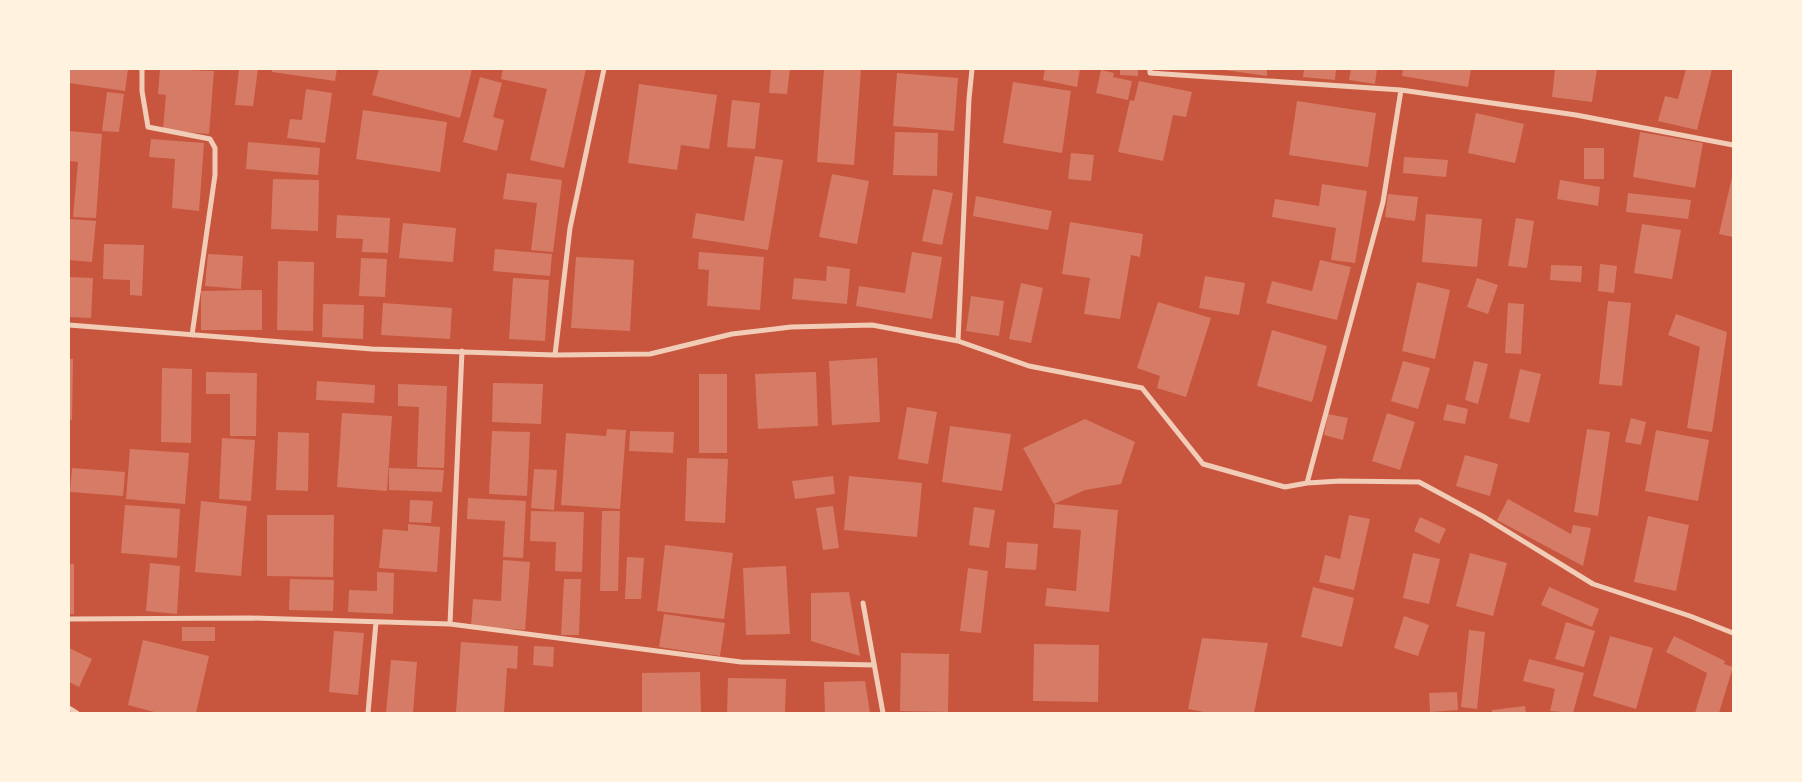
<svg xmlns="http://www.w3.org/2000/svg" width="1802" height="782" font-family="Arial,sans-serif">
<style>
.building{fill:#d67c66}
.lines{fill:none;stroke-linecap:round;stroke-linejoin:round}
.minor{stroke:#f1ccb7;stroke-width:5}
</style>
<rect width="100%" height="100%" fill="#c8553d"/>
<!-- building -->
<path class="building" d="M69,69H128L125,91L69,83Z
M160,69L214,71L209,134L163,130L166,95L158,94Z
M239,69H258L253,106L235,105Z
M272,69H337L335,81L272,72Z
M379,69H472L460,118L372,95Z
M503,69H586L564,168L530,160L547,89L501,79Z
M771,69H790L787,94L769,93Z
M824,69H861L854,165L817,162Z
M1045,69H1080L1077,87L1043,80Z
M1120,69H1138V76L1120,75Z
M1217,69H1267V76Z
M1304,69H1336L1335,80L1303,77Z
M1351,69H1377L1375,84L1349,80Z
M1403,69H1471L1468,87L1402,76Z
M1555,69H1597L1592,102L1552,97Z
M1686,69H1712L1697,130L1658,121L1665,96L1678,99Z
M1101,70L1114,73L1113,77L1132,81L1128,100L1096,93Z
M897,73L958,78L954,131L893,126Z
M480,77L502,83L493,117L504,120L497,151L463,142Z
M1139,81L1192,92L1186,117L1173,115L1163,161L1118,152L1130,100L1134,101Z
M1013,82L1071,91L1062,153L1003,143Z
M639,84L717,95L709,149L681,145L677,170L628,163Z
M306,89L332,93L325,143L287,138L290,119L302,120Z
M107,92L124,94L119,132L102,131Z
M732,100L760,103L755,149L727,147Z
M1297,101L1376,113L1368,167L1289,155Z
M363,110L447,122L440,172L356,159Z
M1476,113L1524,124L1515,163L1468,153Z
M69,131L102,134L96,218L73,217L78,162L69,161Z
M895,132L938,133L937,176L893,175Z
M1640,132L1703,143L1695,188L1633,177Z
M151,139L204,143L199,211L172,208L175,159L149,157Z
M248,142L320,148L318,175L246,169Z
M1584,148H1604V179H1584Z
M1071,153L1094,155L1091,181L1068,179Z
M755,156L783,160L768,250L692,238L696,213L744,221Z
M1404,157L1448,160L1446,177L1403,173Z
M507,173L562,180L553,252L531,250L537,203L503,199Z
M832,174L869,181L857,244L819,237Z
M1732,177H1733V237L1719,234Z
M273,179L319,180L318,231L271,229Z
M1560,180L1600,187L1598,206L1557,199Z
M1322,184L1367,191L1355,263L1331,260L1336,228L1272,217L1275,199L1319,206Z
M933,189L953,193L942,245L922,241Z
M1628,193L1691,200L1688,219L1626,212Z
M1388,194L1418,197L1415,221L1385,217Z
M976,196L1052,211L1048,230L973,216Z
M1426,214L1482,219L1477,267L1422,262Z
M337,215L390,218L388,253L362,252L363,239L336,238Z
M1516,218L1534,221L1527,268L1508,266Z
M69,219L96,221L92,262L69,260Z
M1070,222L1143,234L1140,257L1131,255L1120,319L1084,314L1090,278L1062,274Z
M403,223L456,228L453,262L399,258Z
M1642,224L1681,230L1672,279L1634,273Z
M104,244L144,245L142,296L130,295V280L103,279Z
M495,249L552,254L550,276L493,271Z
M699,252L764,257L760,310L707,306L709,270L698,269Z
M912,252L942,257L932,319L856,306L859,286L905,293Z
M208,254L243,256L241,289L205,286Z
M576,257L634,260L630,331L571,328Z
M361,258L387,259L385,297L359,296Z
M1320,260L1351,267L1337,320L1266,303L1272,281L1312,291Z
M278,261L314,262L313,331L277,330Z
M1600,264L1617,266L1614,293L1598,291Z
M1551,265L1582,266L1581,282L1550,280Z
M827,266L850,269L847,304L792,299L794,278L826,281Z
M1205,276L1245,283L1239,315L1199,308Z
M69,277L93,278L91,318L69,317Z
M513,278L549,280L545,341L509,339Z
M1477,278L1498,285L1488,314L1467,307Z
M1417,282L1450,290L1435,359L1402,351Z
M1021,283L1043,288L1031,343L1009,339Z
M262,290V330H201V291Z
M971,296L1004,301L999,336L966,331Z
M1608,301L1631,303L1622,386L1599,384Z
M1158,302L1211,318L1186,397L1157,388L1160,376L1137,368Z
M383,303L452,308L450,339L381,335Z
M1508,303L1524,304L1521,354L1505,353Z
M323,304L364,305L363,339L322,337Z
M1676,314L1727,332L1712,432L1687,428L1700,347L1668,335Z
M1272,330L1327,346L1312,402L1257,386Z
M877,358L880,422L832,425L829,361Z
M69,359H73L72,420H69Z
M1403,361L1430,368L1418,409L1391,401Z
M1474,361L1488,364L1478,404L1465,400Z
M162,368L192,369L191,443L161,442Z
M1520,369L1541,374L1529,423L1509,418Z
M206,372L257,373L256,436H230V394H206Z
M816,372L818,426L758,429L755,374Z
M699,374H727V453H699Z
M317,381L375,385L374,403L316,400Z
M493,383L543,384L541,424L492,422Z
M398,384L447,386L444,468L417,467L419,407L398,406Z
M1447,404L1468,409L1465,424L1443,420Z
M907,407L937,412L928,464L898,459Z
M342,413L392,416L387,491L337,487Z
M1387,413L1415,422L1400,470L1372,461Z
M1328,414L1348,418L1343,440L1324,435Z
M1631,418L1646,422L1641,445L1625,442Z
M1085,419L1135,442L1121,484L1085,490L1054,504L1023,448Z
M950,426L1011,434L1002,491L942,482Z
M607,429L626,430L620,509L561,505L566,433L606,436Z
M1587,429L1610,432L1598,516L1574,512Z
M1656,430L1709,440L1698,501L1645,491Z
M492,431L530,432L527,496L489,494Z
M630,431L674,432L673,453L629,451Z
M278,432L309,433L308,491L276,490Z
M222,438L255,440L251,501L219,499Z
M130,449L189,453L185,504L126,499Z
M1465,455L1498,464L1490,496L1456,486Z
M687,458L728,459L725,523L685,521Z
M72,468L125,472L123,496L70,492Z
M389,468L444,470L442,492L389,490Z
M534,469L557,470L554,510L531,508Z
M833,476L835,494L795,499L792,481Z
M849,476L922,483L917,537L844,530Z
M468,498L526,501L523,558L503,557L505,521L467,519Z
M1508,499L1571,534L1573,525L1591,528L1583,566L1497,520Z
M410,500L433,501L431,523L409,522Z
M201,501L247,506L241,576L195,572Z
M1055,504L1118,510L1109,612L1045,606L1047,588L1076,591L1081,530L1053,528Z
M125,505L180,509L177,558L121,553Z
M833,506L839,548L823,550L816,508Z
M974,507L995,510L989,548L969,545Z
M531,511L584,512L582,572L555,571L556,542L530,541Z
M602,511H620L618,591H600Z
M267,515H334L333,577L267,576Z
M1349,515L1370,519L1354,590L1319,582L1325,555L1340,559Z
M1648,516L1689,525L1676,591L1634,582Z
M1420,517L1446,529L1439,544L1414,531Z
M408,524L440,527L437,572L379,568L383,529L408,531Z
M1007,542L1038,544L1036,570L1005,568Z
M665,545L733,553L724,619L657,611Z
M1413,553L1440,559L1429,604L1403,598Z
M1470,553L1507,563L1493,616L1456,606Z
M627,557L644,558L641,599H625Z
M503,560L530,562L525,630L471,626L473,599L501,601Z
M150,563L180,566L177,614L146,611Z
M69,564H74V614H69Z
M786,566L790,634L746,635L743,568Z
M968,568L988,571L981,633L960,631Z
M377,572L394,573L393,614L348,612L349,590L377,591Z
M290,579L334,580L333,611L289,610Z
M564,579H581L579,635H561Z
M1313,587L1354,598L1342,647L1301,637Z
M1549,587L1599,609L1592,627L1541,605Z
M849,592L860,656L811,641V593Z
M664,614L725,623L720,656L659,647Z
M1404,616L1429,625L1418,656L1394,648Z
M1566,622L1595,631L1584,667L1555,659Z
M182,627H215V641H182Z
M1469,630L1485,632L1477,709L1461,707Z
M334,631L364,633L358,695L329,692Z
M1610,636L1653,648L1636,709L1593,696Z
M1674,636L1725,661L1724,664L1733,667L1719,713H1695L1707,673L1666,652Z
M1202,638L1268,643L1254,713H1209L1188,709Z
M143,640L209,656L196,713H158L128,705Z
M461,642L518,646L517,669L507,668L504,713H456Z
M1034,644L1099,645L1098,702L1033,701Z
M534,646L554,647L553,667L533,665Z
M69,648L92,659L79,687L69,682Z
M901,653L949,654L948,712L900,711Z
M1529,659L1584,673L1573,713L1550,711L1555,689L1523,681Z
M391,660L417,662L413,713H386Z
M700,672L701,713H642V673Z
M728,678L786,679L785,713H727Z
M865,681L870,713H825L824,682Z
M1457,692L1458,710L1430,712L1429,693Z
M1525,706L1526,713H1492V710Z"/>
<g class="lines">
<!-- minor -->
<path class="minor" d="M142,69V91L148,127L210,139L215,148V175L192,335
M1150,69V73L1401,90L1576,115L1733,145
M69,325L372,349L555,355L650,354L732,334L791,327L872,325L958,341L1029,366L1142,388L1203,464L1285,487L1307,483L1340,481L1419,482L1484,517L1593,584L1690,616L1733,633
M958,341L969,99L972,69
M555,355L570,228L604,69
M1307,483L1383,202L1401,90
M863,603L883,713
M69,619L250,618L450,624L462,351
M450,624L741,662L874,665
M69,708L77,713
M368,713L376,622"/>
</g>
<!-- border -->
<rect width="1802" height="782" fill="none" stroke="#fff3e0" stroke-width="140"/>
</svg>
